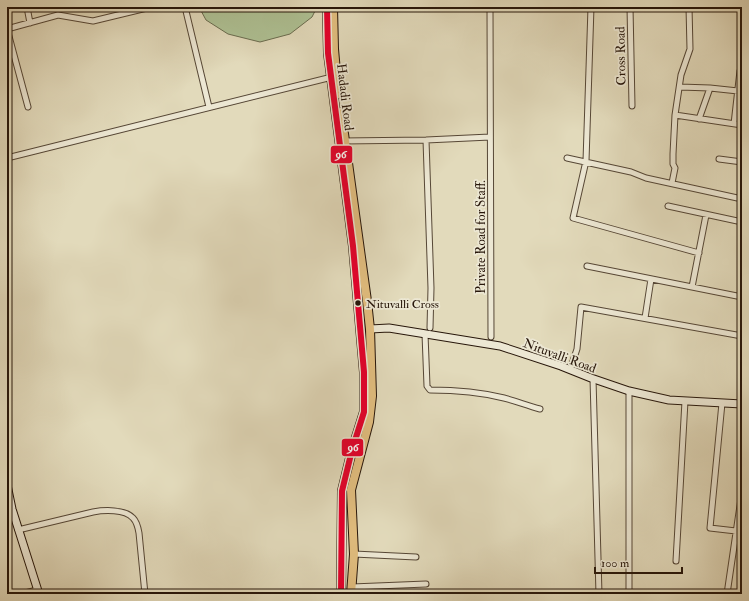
<svg xmlns="http://www.w3.org/2000/svg" width="749" height="601" font-family="'IM FELL Double Pica',serif">
<style>
.grass{fill:#aec194;stroke:#6a6c4f}
.lines{fill:none;stroke-linecap:round;stroke-linejoin:round}
.street-casing{stroke:#564736;stroke-width:7}
.secondary-casing{stroke:#27160a;stroke-width:9}
.primary-casing{stroke:#27160a;stroke-width:10}
.street{stroke:#ece7d3;stroke-width:5}
.secondary{stroke:#ece7d3;stroke-width:7}
.primary{stroke:#e1bd7e;stroke-width:8}
.bus-1-casing{stroke:#ece7d3;stroke-width:9}
.bus-1{stroke:#e4002b;stroke-width:6}
.bus-dot{fill:#27160a;stroke:#ece7d3;stroke-width:1.5}
.labels{text-anchor:middle;stroke-width:3.5;stroke-linejoin:round;paint-order:stroke}
.bus-label{font-size:12px;fill:#27160a;stroke:#ece7d3;text-anchor:start}
.street-label{font-size:13px;fill:#27160a;stroke:#ece7d3}
.line-badge{stroke:#ece7d3;stroke-width:1.5}
.badge-label{font-size:11px;text-anchor:middle;font-weight:bold;fill:#fff}
</style>
<rect width="100%" height="100%" fill="#e2dabb"/>
<filter id="stains"><feTurbulence type="fractalNoise" baseFrequency=".005" numOctaves="4"/><feColorMatrix values="0 0 0 0 .2 0 0 0 0 .09 0 0 0 0 .02 0 0 0 .5 -.17"/></filter>
<radialGradient id="worn" r=".72"><stop offset=".6" stop-color="#630" stop-opacity="0"/><stop offset="1" stop-color="#630" stop-opacity=".3"/></radialGradient>
<!-- grass -->
<path class="grass" d="M199,7H317L312,17L290,34L260,42L228,34L206,20Z"/>
<g class="lines">
<!-- street casing -->
<g class="street-casing">
<path id="street" d="M27,7L30,23
M185,7L209,107
M490,7L491,337
M591,7L586,161L573,218L699,253
M630,7L632,106
M689,7L690,49L681,75L675,115L742,125
M7,29L58,15L93,21L151,7
M7,29L28,107
M680,87L710,88L738,91
M699,119L710,88
M734,124L740,71L742,65
M426,140L431,288L430,328
M342,141L426,140L490,137
M7,158L332,77
M567,158L631,172L646,178L742,199
M719,159L742,162
M672,183L675,168L673,164V154L675,115
M668,206L742,222
M587,266L742,297
M692,287L706,215
M645,318L651,279
M425,334L427,386L430,390C455,390 480,392 504,398C516,401 528,406 540,409
M570,370L577,349L581,307L742,336
M593,379L599,594
M629,391V594
M722,403L710,528L736,531
M18,530L93,512C104,510 125,509 133,518C137,522 138,527 139,533L145,594
M354,554L416,557
M676,561L685,401
M352,587L426,584
M21,594L37,590
M727,594L742,492"/>
</g>
<!-- secondary casing -->
<g class="secondary-casing">
<path id="secondary" d="M370,329L389,328L500,346L561,366L591,378L629,391L669,400L742,404
M7,485L12,509L39,594"/>
</g>
<!-- primary casing -->
<g class="primary-casing">
<path id="primary" d="M327,7L328,53L353,246L364,372V412L352,450L342,491L341,594
M333,7L334,49L338,94
M341,112L367,301L370,329L372,396L369,422L351,490L354,554L351,594"/>
</g>
<!-- street -->
<use href="#street" class="street"/>
<!-- secondary -->
<use href="#secondary" class="secondary"/>
<!-- primary -->
<use href="#primary" class="primary"/>
<!-- bus-1 casing -->
<g class="bus-1-casing">
<path id="bus-1" d="M327,7L328,53L353,246L364,372V412L352,450L342,491L341,594"/>
</g>
<!-- bus-1 -->
<use href="#bus-1" class="bus-1"/>
</g>
<!-- markers -->
<circle class="bus-dot" cx="358" cy="303" r="3.5"/>
<g class="labels">
<!-- bus labels -->
<g class="bus-label">
<text x="366" y="308">Nituvalli Cross</text>
</g>
<!-- street labels -->
<g class="street-label">
<text transform="translate(620 56) rotate(-91)" y="5">Cross Road</text>
<text transform="translate(346 97) rotate(83)" y="5">Hadadi Road</text>
<text transform="translate(480 237) rotate(-90)" y="5">Private Road for Staff.</text>
<text transform="translate(560 355) rotate(20)" y="5">Nituvalli Road</text>
</g>
</g>
<g class="line-badge">
<rect x="330" y="145" width="23" height="19" rx="4" fill="#e4002b"/>
<rect x="341" y="438" width="23" height="19" rx="4" fill="#e4002b"/>
</g>
<g class="badge-label">
<text x="341" y="158">96</text>
<text x="353" y="451">96</text>
</g>
<!-- margin -->
<rect width="749" height="601" fill="none" stroke="#e2dabb" stroke-width="24"/>
<rect x="8" y="8" width="733" height="585" fill="none" stroke="#27160a" stroke-width="2"/>
<rect x="12" y="12" width="725" height="577" fill="none" stroke="#27160a"/>
<!-- scale -->
<path d="M595 567v6h87v-6" fill="none" stroke="#27160a" stroke-width="2"/>
<text x="601" y="567" font-size="12" fill="#27160a" stroke="#ece7d3" stroke-width="3" paint-order="stroke">100 m</text>
<rect width="100%" height="100%" filter="url(#stains)"/>
<rect width="100%" height="100%" fill="url(#worn)"/>
</svg>
